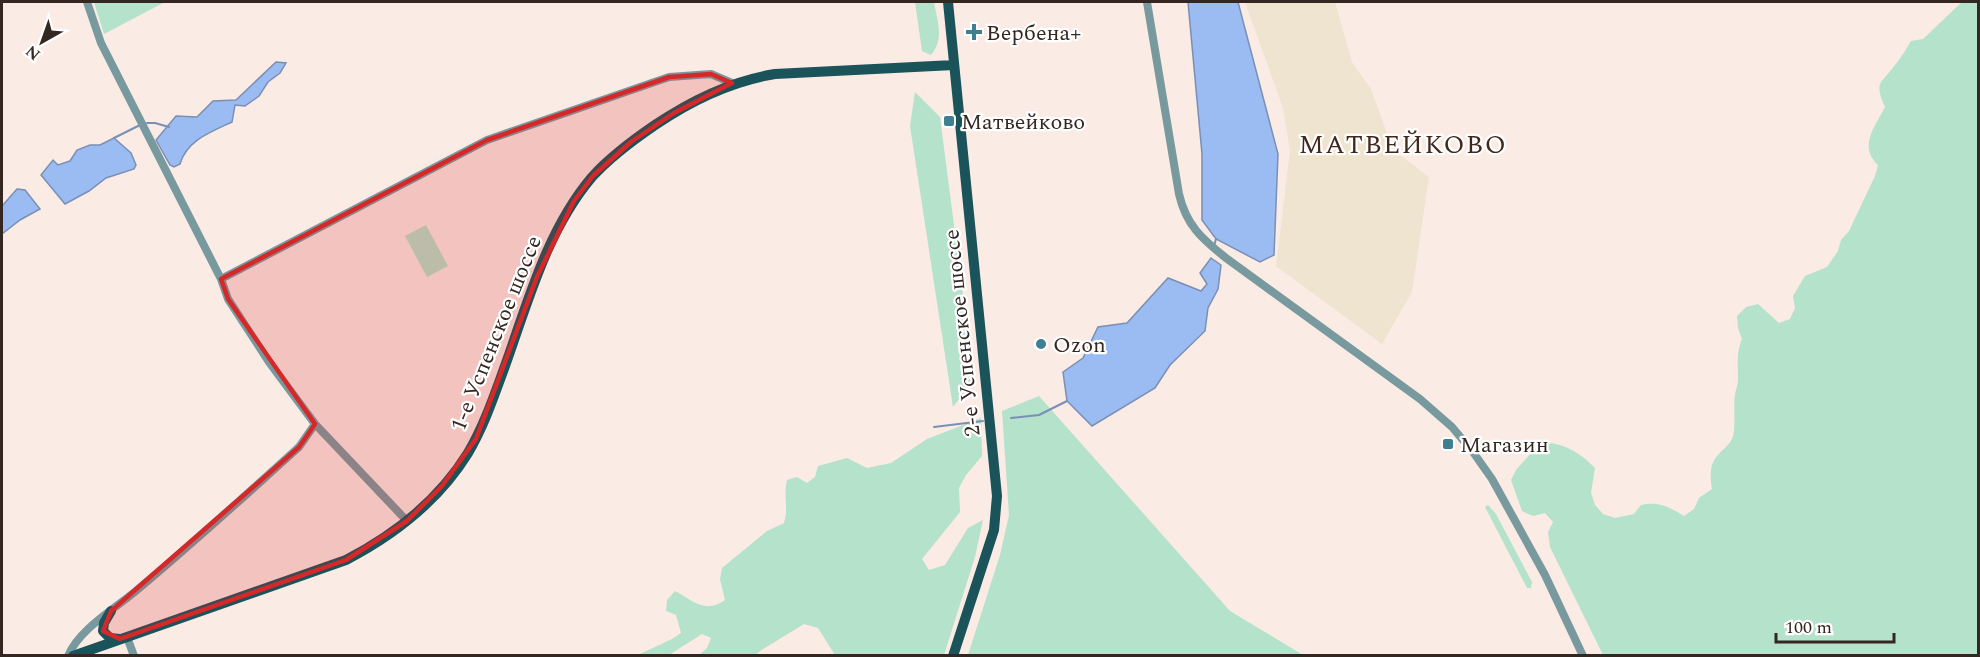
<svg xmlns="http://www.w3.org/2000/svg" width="1980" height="657" font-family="Spectral,serif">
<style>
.industrial{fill:#efe4cf}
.green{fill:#b4e2ca}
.water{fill:#9abcf2;stroke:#7b8fb4;stroke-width:1.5}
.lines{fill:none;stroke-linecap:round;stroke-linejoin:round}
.stream{stroke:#7b8fb4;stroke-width:2}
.minor{stroke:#789a9f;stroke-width:8}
.major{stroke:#1a535a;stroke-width:10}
.marked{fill:#d62828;fill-opacity:0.2;stroke:#d62828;stroke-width:4.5;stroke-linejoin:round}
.poi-dot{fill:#3e7f92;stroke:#fff;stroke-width:2}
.labels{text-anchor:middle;stroke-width:4.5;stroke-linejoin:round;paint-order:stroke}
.poi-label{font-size:22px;fill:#342722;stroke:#fff;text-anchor:start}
.street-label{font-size:22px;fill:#342722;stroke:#fff}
.quarter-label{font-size:26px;letter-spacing:1.5px;fill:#42281c;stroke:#fff}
</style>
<rect width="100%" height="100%" fill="#faebe5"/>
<!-- industrial -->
<path class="industrial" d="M1245,2H1335L1352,62L1371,89L1393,150L1429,177L1412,292L1382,344L1276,266L1290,151L1283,108Z"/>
<!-- green -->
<path class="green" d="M94,2H165L104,34Z
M915,2H934C937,20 945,39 931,55L922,51Z
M1962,2H1978V655H1603L1550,547L1548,532L1553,522L1545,513L1533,516L1522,511L1511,480L1516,470L1540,443C1561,441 1581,453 1595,468L1591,493L1595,505L1603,514L1615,518L1634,514L1641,505C1659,501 1669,507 1684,516L1694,509L1699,498L1712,489C1710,477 1709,463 1719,454C1724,448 1731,444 1733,436C1736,422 1733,407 1735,394C1736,389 1738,385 1738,380C1738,365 1736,353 1742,339L1738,328L1737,316L1746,307L1758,304L1779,323L1790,319L1795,308L1793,296L1805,276L1827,267L1838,251L1841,240L1849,231L1875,176L1878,165C1858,146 1875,127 1885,107C1873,80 1882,84 1895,65C1901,58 1906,49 1911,41L1923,39Z
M915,92L940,117L974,380L953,407L910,126Z
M426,225L448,266L427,277L405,236Z
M1039,396L1230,611L1303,655H968L1000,555L1009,515L1002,411Z
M981,418L982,456L966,475L959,488L960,512L922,559L929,570L945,565L968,528L983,520L975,557L944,655H835L818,628L804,624L760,651L756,655H699L707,648L711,638L702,634L669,655H638L672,639L681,633L676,615L666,611L667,600L675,591C693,601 706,614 725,600L720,579L722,568L767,531L784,523C789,508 783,495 787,480L797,477L807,483L815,477L818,466L847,458L867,468L891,463L927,439Z
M1488,505L1496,514L1532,582L1531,588H1527L1485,507Z"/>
<!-- water -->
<path class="water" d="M1188,2H1238L1278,154L1274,255L1260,262L1216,239L1202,220V154Z
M276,62L286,63L280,73L268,82L259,96L245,106L235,105L232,122C211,132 187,140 180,164L174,167L170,165L156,140L176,116L197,117L213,101L236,100Z
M114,138L131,153L136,165L134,169L106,178L89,191L65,204L41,175L53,160L58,165L70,161L77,150L90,145H100Z
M17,189L25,190L40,209L20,220L2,234V206Z
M1211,258L1221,265L1218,289L1208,308L1205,331L1170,365L1155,388L1092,426L1067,401L1063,372L1083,358L1098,327L1127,323L1168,278L1201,291L1207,284L1200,273Z"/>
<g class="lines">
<!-- stream -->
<path class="stream" d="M147,123H155L169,127
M114,138L140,125
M1214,246L1216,239
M1011,418L1039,415L1067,401
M934,427L983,421"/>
<!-- minor -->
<path class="minor" d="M87,2L101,43L221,279
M1147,2L1179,194C1186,225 1202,239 1226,258L1420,399L1452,427L1473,452L1492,479L1545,575L1583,656
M407,521L315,424L269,362L228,299L221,279L487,140L669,77L711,74L732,83
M127,637L134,656
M68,656C79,629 116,608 137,590C192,544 246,495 299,447L315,424"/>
<!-- major -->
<path class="major" d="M948,2L997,496L994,530L953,656
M111,611L104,623L103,631L110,638L120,639
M73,656L346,560C394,535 439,500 468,453C484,426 494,396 505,366C528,302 547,230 592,177C610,157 633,140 655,125C692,100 731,81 775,74L954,65"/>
</g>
<!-- marked area -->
<path class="marked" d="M711,74L732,83L674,113L631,142L593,176L574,201L537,277L476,439L442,486L407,521L346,560L120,639L103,631L111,611L299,447L315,424L228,299L221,279L487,140L669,77Z"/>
<!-- markers -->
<g class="poi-dot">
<path d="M971 23h6v6h6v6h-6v6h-6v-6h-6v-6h6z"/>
<rect x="943" y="115" width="12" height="12" rx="3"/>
<circle cx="1041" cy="344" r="6"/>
<rect x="1442" y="438" width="12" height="12" rx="3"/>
</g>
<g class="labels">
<!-- poi labels -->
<g class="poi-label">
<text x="986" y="40">Вербена+</text>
<text x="961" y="129">Матвейково</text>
<text x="1053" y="352">Ozon</text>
<text x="1460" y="452">Магазин</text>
</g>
<!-- street labels -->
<g class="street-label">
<text transform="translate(495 333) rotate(-68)" y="8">1-е Успенское шоссе</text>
<text transform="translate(961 333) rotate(-96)" y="8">2-е Успенское шоссе</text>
</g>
<!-- quarter labels -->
<g class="quarter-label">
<text x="1403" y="153">МАТВЕЙКОВО</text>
</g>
</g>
<!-- border -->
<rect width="1980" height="657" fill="none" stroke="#342722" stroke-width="6"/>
<!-- north arrow -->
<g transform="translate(42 42) rotate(220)" stroke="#ffffff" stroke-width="4.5" paint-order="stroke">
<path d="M0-4.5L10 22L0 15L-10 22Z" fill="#342722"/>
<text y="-9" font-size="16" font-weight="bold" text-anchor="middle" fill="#342722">N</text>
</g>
<!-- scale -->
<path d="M1776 633v9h118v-9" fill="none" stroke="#342722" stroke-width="3"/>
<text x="1785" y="633" font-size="18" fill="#342722" stroke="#ffffff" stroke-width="4.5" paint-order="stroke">100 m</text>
</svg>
